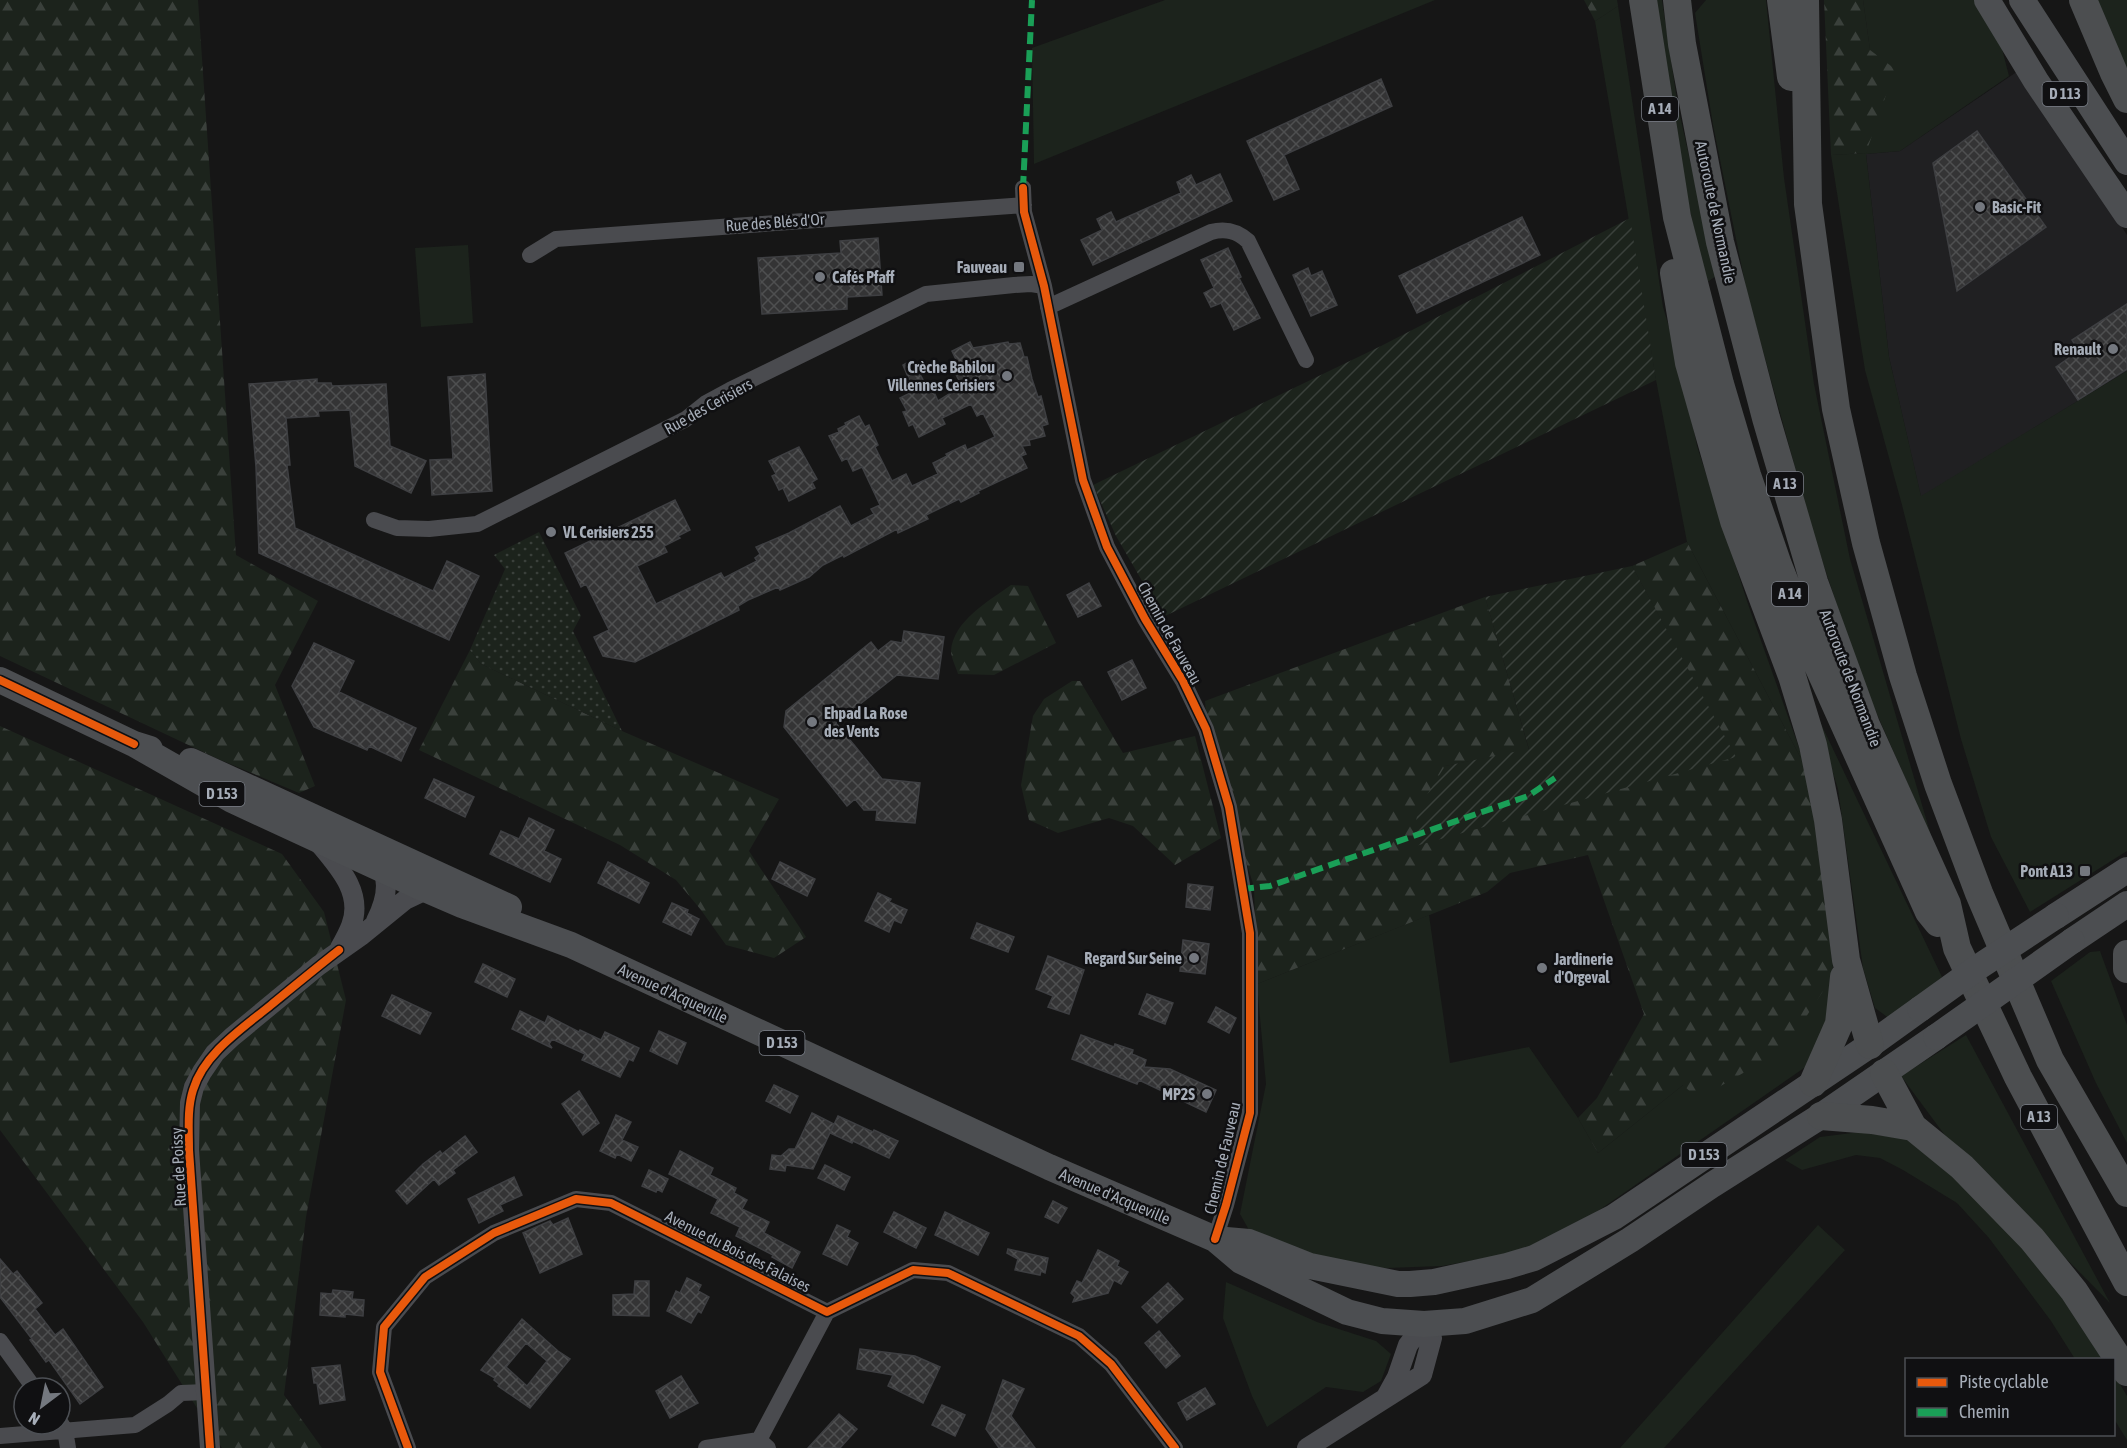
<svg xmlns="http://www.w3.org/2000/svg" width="2127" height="1448" font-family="'Asap Condensed',sans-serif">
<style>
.built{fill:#202022}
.grass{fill:#1c231c}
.forest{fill:url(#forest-firs)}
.park{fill:url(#park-dots)}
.garden{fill:url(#garden-furrows)}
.building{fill:url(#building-cross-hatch);stroke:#3e3f42;stroke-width:1.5;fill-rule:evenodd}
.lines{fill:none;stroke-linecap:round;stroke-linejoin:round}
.minor{stroke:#4a4b4f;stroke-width:16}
.tertiary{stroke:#4a4b4f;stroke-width:20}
.primary{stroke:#4c4e51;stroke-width:26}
.motorway{stroke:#4c4e50;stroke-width:28}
.primary-bridge{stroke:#4c4e51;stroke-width:26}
.quiet{stroke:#1a9f57;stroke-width:6;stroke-dasharray:12 6;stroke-linecap:butt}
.cycleway-casing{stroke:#101012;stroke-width:11}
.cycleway{stroke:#e8590c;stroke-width:8}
.poi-dot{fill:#74787f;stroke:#101012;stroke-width:2}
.labels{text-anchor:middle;stroke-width:5;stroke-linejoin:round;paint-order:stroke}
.shield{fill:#101012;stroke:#797e86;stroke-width:1.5}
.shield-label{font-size:15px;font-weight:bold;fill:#a6adb8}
.poi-label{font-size:16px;font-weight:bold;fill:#a6adb8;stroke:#101012;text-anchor:end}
.street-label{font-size:16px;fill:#a6adb8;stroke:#101012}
</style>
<defs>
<pattern id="forest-firs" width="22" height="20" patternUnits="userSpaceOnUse" patternTransform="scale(1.5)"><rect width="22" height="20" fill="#1c231c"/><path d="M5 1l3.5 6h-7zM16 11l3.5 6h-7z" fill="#3a403b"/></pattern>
<pattern id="park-dots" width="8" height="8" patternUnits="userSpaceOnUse" patternTransform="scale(1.5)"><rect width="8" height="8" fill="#1c231c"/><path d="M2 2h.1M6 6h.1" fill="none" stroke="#3a403b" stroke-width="1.8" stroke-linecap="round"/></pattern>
<pattern id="garden-furrows" width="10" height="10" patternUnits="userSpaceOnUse" patternTransform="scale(1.5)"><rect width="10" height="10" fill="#1c231c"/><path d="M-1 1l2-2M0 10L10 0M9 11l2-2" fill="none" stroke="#3a403b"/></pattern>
<pattern id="building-cross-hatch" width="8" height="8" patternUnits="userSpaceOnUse" patternTransform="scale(1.5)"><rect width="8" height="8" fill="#343435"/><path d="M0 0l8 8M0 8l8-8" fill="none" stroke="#4e4f50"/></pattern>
</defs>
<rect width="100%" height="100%" fill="#161616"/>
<!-- built -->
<path class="built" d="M2021,69L2127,235V371L1921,497L1889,357L1866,154L1900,151Z"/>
<!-- grass -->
<path class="grass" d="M1165,0H1435L1034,164L1032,48Z
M1651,0H1662L1678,107L1716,276L1706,283L1666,102Z
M1706,0H1766L1784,178L1814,384L1850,559L1932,839L1862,680L1814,536L1747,293L1713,125L1695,13Z
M1863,0H1975L2002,49L2009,76L1900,151L1866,154L1889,357L1921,496L2127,371V851L2030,912L1991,837L1961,739L1902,505L1865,370L1831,155L1866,153L1870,50Z
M2096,0H2127V74Z
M1618,6L1663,307L1683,374L1697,446L1748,604L1807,770L1687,542L1656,380L1595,21Z
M468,245L473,323L421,327L415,248Z
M1811,703L1942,977L1890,1019L1875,1008L1863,968L1838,789Z
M1429,915L1450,1063L1529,1047L1578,1118L1598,1153L1683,1085L1832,952L1835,1004L1807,1066L1595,1213L1525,1251L1442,1266L1387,1268L1342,1266L1249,1230L1240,1214L1266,1084L1257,984Z
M2100,951L2127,1025V1143L2096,1083L2051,981L2090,952Z
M1966,1035L2110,1303L2017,1209L1961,1157L1901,1076Z
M1860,1132L1912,1140L1940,1157L2023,1247L2072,1308L2104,1359H2075L2051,1321L1989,1238L1957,1203L1903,1170L1880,1158L1856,1155L1802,1170L1785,1160L1820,1137Z
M1818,1225L1845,1250L1664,1448H1620Z
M1226,1282L1317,1322L1376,1341L1391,1354L1381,1381L1363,1392L1326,1387L1267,1427L1252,1396L1223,1318Z
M2114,1374L2127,1396V1440L2114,1419Z"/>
<!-- forest -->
<path class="forest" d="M0,0H198L236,555L318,601L275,685L315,786L299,793L216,758L0,656Z
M1584,0H1617L1618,6L1595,21Z
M1824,0H1863L1870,50L1895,69L1866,153L1831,155Z
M1687,542L1807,770L1818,837L1832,952L1823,991L1785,1049L1698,1099L1683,1085L1598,1153L1578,1118L1597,1098L1644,1014L1588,855L1510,873L1487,892L1257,984L1254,887L1208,738L1205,701L1485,597L1529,750L1445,766L1735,757L1632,566Z
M1011,585L1028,586L1056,643L994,675L958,674C956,667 951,658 951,651C953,621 989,601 1011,585Z
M470,650L481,664L622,731L779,799L749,851L806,937L774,958L726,945L701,910L676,880L620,845L419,750Z
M1072,681H1080L1123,753L1195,736L1221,838L1175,865L1133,826L1109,818L1058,833L1029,820L1021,785L1033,716L1044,699Z
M0,726L282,854L324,912L346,1000L306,1217L284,1395L322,1448H222L143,1322L0,1130Z"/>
<!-- park -->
<path class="park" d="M539,532L581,616L573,631L622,731L481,664L470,650L505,569L494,555Z"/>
<!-- garden -->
<path class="garden" d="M1630,218L1656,380L1163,617L1116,536L1093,485L1381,346Z
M1632,566L1736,757L1412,847L1418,809L1445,766L1529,749L1485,597Z"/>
<!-- building -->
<path class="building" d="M1381,79L1392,106L1284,155L1299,189L1274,200L1247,141Z
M1977,131L2046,227L1957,291L1933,163Z
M1220,174L1232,201L1093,265L1081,240L1102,230L1097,219L1111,212L1116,222L1181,193L1177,182L1191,175L1196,185Z
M1522,217L1540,255L1417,313L1399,276Z
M878,238L882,295L847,297V309L762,314L758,258L841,253L840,241Z
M1228,248L1241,277L1239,278L1260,318L1234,330L1221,303L1211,307L1204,293L1214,288L1201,260Z
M1308,268L1311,276L1322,271L1337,305L1311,316L1293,275Z
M2127,304V369L2078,400L2056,367L2079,351L2072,340Z
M970,342L973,348L1008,342L1009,344L1020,343L1024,357H1027L1032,379L1038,397L1041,396L1048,424L1042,426L1045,436L1029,440L1030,445L1022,446L1026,454L1021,456L1027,468L978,491L979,493L961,502L959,499L926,515L928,519L898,533L897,529L844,557L843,555L823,565L809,577L780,590L778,587L748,600L738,606L739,610L635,662L603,656L594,637L609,630L586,584L581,587L565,553L675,500L690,530L678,536L680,538L664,546L667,552L637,566L656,604L721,573L724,578L757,561L755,558L760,554L756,547L789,533L840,506L851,526L874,514L871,509L880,505L862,467L853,471L847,458L842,461L829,436L839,432L838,429L846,425L845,423L859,416L865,427L869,425L878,445L875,447L892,481L906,474L912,486L938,474L933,463L947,456L946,454L965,445L967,450L995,437L983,413L977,416L971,404L942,418L945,424L919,437L913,424L909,426L903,412L907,411L900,398L914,391L903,365L912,360L926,385L930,383L938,401L962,386L953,369L959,366L952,351Z
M485,374L492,491L432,495L430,460L453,459L448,377Z
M317,379V383H331L332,386L386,384L390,446L426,461L411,493L355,466L350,410L318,411L319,416L286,418L290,465H287L295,528L433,591L447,561L479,576L449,640L259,553L256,467L249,384Z
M799,447L817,479L812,482L815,488L789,501L783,488L779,490L772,476L776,474L769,461Z
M1089,583L1101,606L1078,617L1067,595Z
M904,631L944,637L938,679L897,675L836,723L882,779L920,783L915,823L876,820L877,810H864L855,799L847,806L784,727L786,711L871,642L878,651L891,641L902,643Z
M314,643L354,661L339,692L416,728L401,761L369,746L367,750L314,727L292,686Z
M1132,660L1146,688L1122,700L1108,672Z
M434,779L474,797L465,817L425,798Z
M529,818L554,830L544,851L561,859L550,882L490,854L501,831L519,839Z
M608,862L649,883L639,903L598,883Z
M780,862L815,879L807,896L772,879Z
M1188,884L1213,887L1210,910L1186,907Z
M878,893L891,899L889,902L907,910L901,923L894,920L889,932L865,921Z
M672,903L688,910L687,913L699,919L691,935L663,922Z
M977,923L1014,937L1008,952L971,938Z
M1183,940L1209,944L1205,974L1180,971Z
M1048,956L1084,970L1069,1014L1048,1007L1053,996L1036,989Z
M483,964L515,979L507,997L475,982Z
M1147,994L1173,1003L1165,1024L1139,1014Z
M392,995L431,1013L420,1034L382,1016Z
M1216,1007L1236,1018L1229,1033L1208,1022Z
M520,1011L545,1023L548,1016L579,1032L580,1030L601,1040L605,1032L639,1048L633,1061L629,1059L620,1077L582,1060L585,1054L552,1039L549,1044L552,1048L512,1029Z
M659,1031L686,1043L677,1064L650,1051Z
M1081,1035L1114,1047L1115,1044L1133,1050L1132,1054L1146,1060L1144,1067L1170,1069L1216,1090L1206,1112L1139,1080L1137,1084L1072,1059Z
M774,1085L798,1096L790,1113L766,1101Z
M579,1091L599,1123L583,1135L562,1104Z
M812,1113L834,1124L813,1169L786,1165L785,1171L770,1169L772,1155L781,1156L789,1149H795Z
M616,1115L631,1122L622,1140L638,1147L631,1161L617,1154L615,1158L600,1151Z
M838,1116L873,1132L874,1130L898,1141L889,1158L853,1141L852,1143L830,1133Z
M465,1136L477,1152L453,1170L455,1173L439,1185L434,1179L407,1204L396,1191L423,1164L440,1151L442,1154Z
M680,1151L713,1168L710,1175L736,1188L734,1193L747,1200L742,1209L769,1222L764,1233L800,1252L792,1268L772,1257L773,1255L736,1236L740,1227L711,1213L718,1199L669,1174Z
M825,1165L850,1177L844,1190L818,1178Z
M649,1170L668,1179L662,1192L657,1189L656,1192L642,1186Z
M514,1177L522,1195L500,1205L503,1211L479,1223L468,1199Z
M1053,1201L1067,1208L1058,1223L1045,1217Z
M894,1212L926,1228L916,1248L884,1232Z
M945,1212L989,1233L978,1255L935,1235Z
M568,1218L582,1254L540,1273L523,1233L550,1221L553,1225Z
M837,1225L850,1231L847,1237L858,1243L847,1265L823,1254Z
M1008,1249L1048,1258L1045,1273L1041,1271L1040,1275L1015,1270L1018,1259L1007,1253Z
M1098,1250L1119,1261L1117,1266L1128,1272L1121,1284L1114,1280L1108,1293L1073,1302L1075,1297L1071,1293L1077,1281L1082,1283Z
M0,1259L13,1274L17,1271L42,1303L35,1309L55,1335L63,1329L103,1387L80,1404L49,1360L46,1362L30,1340L32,1339L0,1297Z
M687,1278L701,1285L698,1291L709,1297L701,1313L698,1311L691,1323L667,1311L676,1291L680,1293Z
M635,1281H649V1316L613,1315V1295L634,1294Z
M1168,1283L1183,1299L1157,1323L1142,1307Z
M333,1290L353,1292L352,1299L364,1300L363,1316L345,1314V1317L320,1315L321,1293L332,1294Z
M522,1319L558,1351L570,1359L530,1408L498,1386L499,1384L494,1380L495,1378L481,1370ZM526,1343L547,1361L527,1386L506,1367Z
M1159,1331L1180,1356L1166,1368L1145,1343Z
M860,1349L915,1356L940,1367L923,1403L888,1386L893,1375L857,1369Z
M340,1365L345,1400L320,1404L317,1383H314L312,1368Z
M681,1376L698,1403L670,1418L656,1391Z
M1003,1380L1024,1389L1011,1416L1035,1448H999L986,1429Z
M1205,1388L1215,1404L1187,1420L1178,1403Z
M942,1405L965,1415L955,1436L932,1425Z
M839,1414L857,1429L840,1448H808Z"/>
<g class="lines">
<!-- minor -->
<path class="minor" d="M1023,188L1024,212L1044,286L1083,480L1107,547L1145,619L1183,681L1206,729L1229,807L1250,933V1113L1226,1205L1215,1239
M530,255L556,239L1024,205
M1048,307L1211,232C1226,228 1237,231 1248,241L1306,360
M374,520L397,528L429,529L477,524L686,419L706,403L730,390L926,294L1014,285L1031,284L1044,286
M0,1341L34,1388
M60,1422L65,1430L68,1448
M0,1436L135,1425L168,1404L181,1393L206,1392
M759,1440L827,1312
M408,1448L380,1372L384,1327L425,1277L494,1233L576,1199L611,1203L827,1312L913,1270L948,1273L1079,1336L1111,1364L1175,1448
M706,1448L759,1440L768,1448"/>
<!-- tertiary -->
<path class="tertiary" d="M318,842C338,866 364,893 351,926C348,934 344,941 340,948
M376,921C384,905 390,887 383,870
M210,1448L189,1150L190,1103L194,1087L202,1072L215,1053L232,1037L318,966L362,935L405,900L426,890
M1307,1448L1422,1375L1432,1338L1424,1324L1408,1345L1397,1377L1386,1397"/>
<!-- primary -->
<path class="primary" d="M1987,0L2036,81L2127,215
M2022,0L2127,162
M0,680L134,744L150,749
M134,744L232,800L418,886L462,905L571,945L1049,1167L1215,1239L1249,1242L1310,1266L1398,1284H1410L1434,1282L1507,1266L1534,1258L1614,1217L1870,1045L1920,1009
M191,761L509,907
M2056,916L2127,870
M2072,941L2127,904
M1215,1239L1241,1261L1347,1312L1382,1321L1424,1324L1465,1321L1532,1300L1630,1240L1712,1185L1821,1116L1936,1037"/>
<!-- motorway -->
<path class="motorway" d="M1643,0L1677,217L1720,384L1747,475L1778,565L1815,659L1929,912L1938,923
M1677,0L1682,44L1720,242L1766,418L1814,582L1866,725L1947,904L1957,948L2018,1077L2127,1282
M1781,0L1791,77
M1805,0L1808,204L1836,409L1866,543L1903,676L1938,784L1979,893L2050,1060L2127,1193
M2083,0L2114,73L2127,99
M1674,273L1689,363L1734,521L1792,676L1813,745L1828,820L1846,960L1870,1045
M2127,954V969
M1884,1073L1913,1127L1962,1167L2032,1239L2074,1291L2127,1372
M1813,1083L1839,1024L1844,977
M1821,1116L1872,1120L1913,1127"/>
<!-- primary-bridge -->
<path class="primary-bridge" d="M1920,1009L1977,968L2056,916
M1936,1037L2072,941"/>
<!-- quiet -->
<path class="quiet" d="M1023,188L1032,0
M1242,889L1270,886L1528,796L1555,778"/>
<!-- cycleway casing -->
<g class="cycleway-casing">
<path id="cycleway" d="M1023,188L1024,212L1044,286L1083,480L1107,547L1145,619L1183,681L1206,729L1229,807L1250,933V1113L1226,1205L1215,1239
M0,680L134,744
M210,1448L189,1150C189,1130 187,1109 193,1090C204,1053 243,1028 271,1005C293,987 316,968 339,950
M408,1448L380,1372L384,1327L425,1277L494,1233L576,1199L611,1203L827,1312L913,1270L948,1273L1079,1336L1111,1364L1175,1448"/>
</g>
<!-- cycleway -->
<use href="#cycleway" class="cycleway"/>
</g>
<!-- markers -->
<g class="poi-dot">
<circle cx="1980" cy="207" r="6"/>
<rect x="1013" y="261" width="12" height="12" rx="3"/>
<circle cx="820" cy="277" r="6"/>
<circle cx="2113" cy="349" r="6"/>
<circle cx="1007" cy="376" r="6"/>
<circle cx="551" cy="532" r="6"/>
<circle cx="812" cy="722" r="6"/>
<rect x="2079" y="865" width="12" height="12" rx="3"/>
<circle cx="1194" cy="958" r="6"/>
<circle cx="1542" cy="968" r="6"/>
<circle cx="1207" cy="1094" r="6"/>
</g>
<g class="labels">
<!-- shield labels -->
<g class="shield">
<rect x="2042.5" y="82" width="45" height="24" rx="4.5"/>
<rect x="1642" y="97" width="36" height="24" rx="4.5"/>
<rect x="1767" y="472" width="36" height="24" rx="4.5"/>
<rect x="1772" y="582" width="36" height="24" rx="4.5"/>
<rect x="199.5" y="782" width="45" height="24" rx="4.5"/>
<rect x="759.5" y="1031" width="45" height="24" rx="4.5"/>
<rect x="2021" y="1105" width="36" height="24" rx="4.5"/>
<rect x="1681.5" y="1143" width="45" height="24" rx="4.5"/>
</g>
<g class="shield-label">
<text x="2065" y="99">D 113</text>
<text x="1660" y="114">A 14</text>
<text x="1785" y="489">A 13</text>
<text x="1790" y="599">A 14</text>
<text x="222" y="799">D 153</text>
<text x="782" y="1048">D 153</text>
<text x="2039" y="1122">A 13</text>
<text x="1704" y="1160">D 153</text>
</g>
<!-- poi labels -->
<g class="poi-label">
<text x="1992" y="213" text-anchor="start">Basic-Fit</text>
<text x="1007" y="273">Fauveau</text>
<text x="832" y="283" text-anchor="start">Cafés Pfaff</text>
<text x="2101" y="355">Renault</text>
<text x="995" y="373">Crèche Babilou<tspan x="995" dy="18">Villennes Cerisiers</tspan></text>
<text x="563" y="538" text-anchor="start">VL Cerisiers 255</text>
<text x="824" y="719" text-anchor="start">Ehpad La Rose<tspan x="824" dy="18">des Vents</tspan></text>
<text x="2073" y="877">Pont A13</text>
<text x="1182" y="964">Regard Sur Seine</text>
<text x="1554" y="965" text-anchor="start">Jardinerie<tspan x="1554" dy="18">d'Orgeval</tspan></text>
<text x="1195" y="1100">MP2S</text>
</g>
<!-- street labels -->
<g class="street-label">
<text transform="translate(1716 212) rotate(78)" y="6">Autoroute de Normandie</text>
<text transform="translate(775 222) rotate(-4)" y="6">Rue des Blés d'Or</text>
<text transform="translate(708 406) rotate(-29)" y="6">Rue des Cerisiers</text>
<text transform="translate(1170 633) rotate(61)" y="6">Chemin de Fauveau</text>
<text transform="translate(1851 678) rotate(69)" y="6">Autoroute de Normandie</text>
<text transform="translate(673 993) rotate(25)" y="6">Avenue d'Acqueville</text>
<text transform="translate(1222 1158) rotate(-77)" y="6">Chemin de Fauveau</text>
<text transform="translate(178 1167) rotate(-93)" y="6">Rue de Poissy</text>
<text transform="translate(1115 1196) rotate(23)" y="6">Avenue d'Acqueville</text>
<text transform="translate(738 1251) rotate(27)" y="6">Avenue du Bois des Falaises</text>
</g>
</g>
<!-- legend -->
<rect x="1905" y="1358" width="210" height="78" fill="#101012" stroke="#4c4f54" stroke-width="1.5"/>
<rect x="1917" y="1378" width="30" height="9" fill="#e8590c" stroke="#4c4f54" stroke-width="1.5"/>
<text x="1959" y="1388" font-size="18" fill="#a6adb8">Piste cyclable</text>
<rect x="1917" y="1408" width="30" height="9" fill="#1a9f57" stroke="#4c4f54" stroke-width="1.5"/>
<text x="1959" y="1418" font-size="18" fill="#a6adb8">Chemin</text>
<!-- north arrow -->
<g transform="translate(42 1406) rotate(212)"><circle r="28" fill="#101012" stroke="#4c4f54" stroke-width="1.5"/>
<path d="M0-4.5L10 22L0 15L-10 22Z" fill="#74787f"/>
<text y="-9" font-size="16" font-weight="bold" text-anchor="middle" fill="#a6adb8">N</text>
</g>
</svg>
